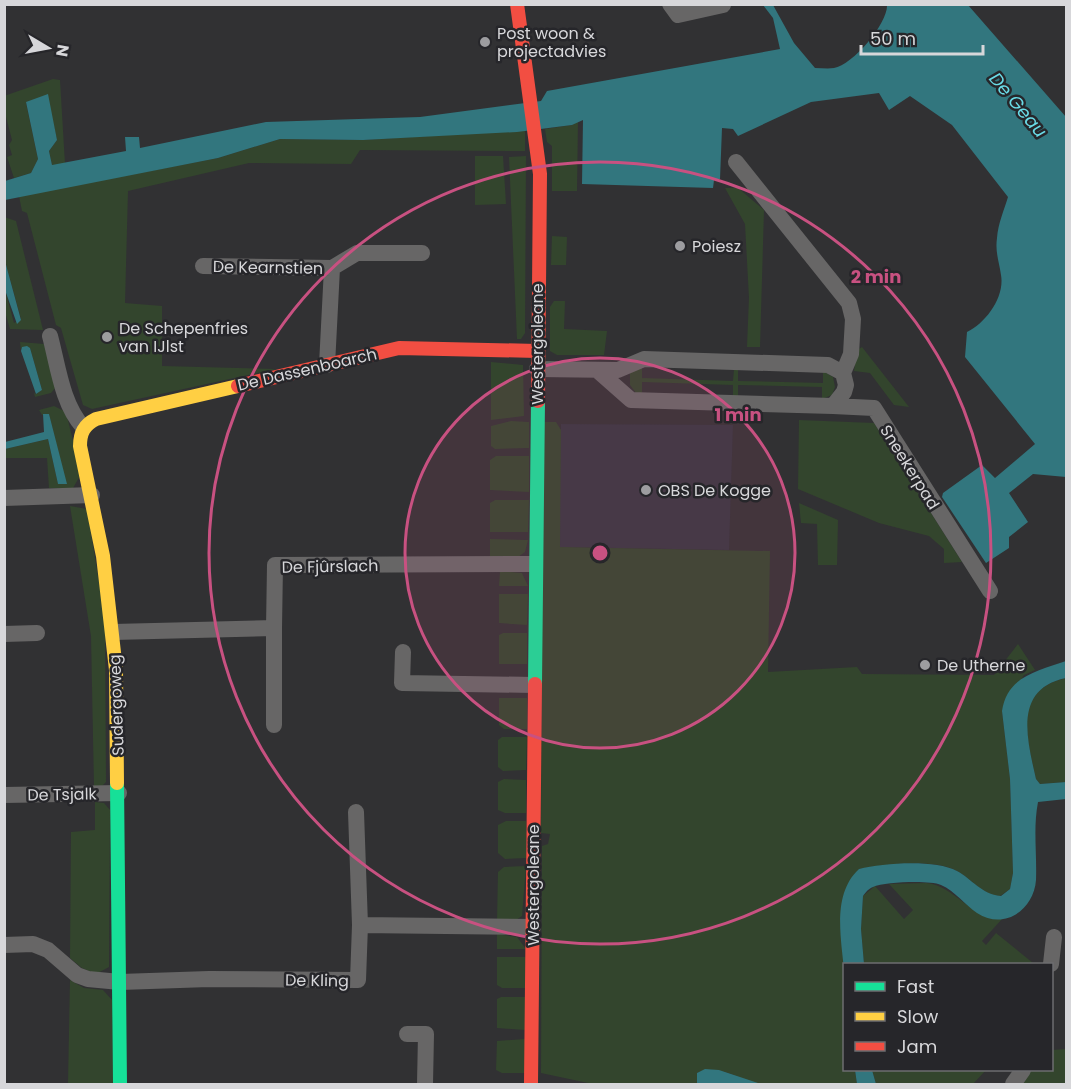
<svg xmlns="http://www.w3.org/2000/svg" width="1071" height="1089" font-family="Poppins,sans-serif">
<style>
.built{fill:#36363f}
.green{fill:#33452d}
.water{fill:#32767e}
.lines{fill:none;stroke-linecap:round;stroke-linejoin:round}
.street{stroke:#676666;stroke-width:16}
.fast{stroke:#16e098;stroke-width:14}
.slow{stroke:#ffcf43;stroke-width:14}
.jam{stroke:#f24e42;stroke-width:14}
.ring{fill:none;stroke:#c85181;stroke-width:3}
.poi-dot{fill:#9d9da0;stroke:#26262a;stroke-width:2}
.labels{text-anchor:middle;stroke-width:5;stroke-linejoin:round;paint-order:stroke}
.poi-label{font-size:16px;fill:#d7d7da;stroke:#26262a;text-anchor:start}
.street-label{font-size:16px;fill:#d7d7da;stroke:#26262a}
.water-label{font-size:18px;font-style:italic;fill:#6adbe7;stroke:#26262a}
.centre{fill:#c85181;stroke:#26262a;stroke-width:3}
.ring-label{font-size:18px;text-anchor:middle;font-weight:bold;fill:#c85181;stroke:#26262a;stroke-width:5;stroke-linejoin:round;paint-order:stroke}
</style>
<rect width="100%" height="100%" fill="#313133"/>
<!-- built -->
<path class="built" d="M561,424L733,425L729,550L559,547Z"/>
<!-- green -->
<path class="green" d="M53,79L60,80L65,164L52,165L49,151L57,140L47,95L26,103L38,159L31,173L14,178L7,157L12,155L9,145L12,140L5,113L4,96Z
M578,121L577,191H552V146L547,142L545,129L572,125Z
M525,130V151L360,150L351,164L249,163L128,191L125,303L162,306V366L276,369L92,409L83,405L61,328L56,325L27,213L22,211L19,196L218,158L280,139L363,140Z
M475,156H503L506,204L475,205Z
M526,156L525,333L521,339H517L509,157Z
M725,188H738L764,210L760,347H747L749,298L745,224Z
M4,217L16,221L43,330L10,329L5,312V290L14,323L21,319L5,261Z
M552,236L567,237L566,265H551Z
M554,301H565L564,329L607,331L604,355H557L550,351V307Z
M20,342L44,344L56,387L51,393L35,397L34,393L36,394L42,390L30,348L22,347L21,351Z
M862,347L909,407L894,405L870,373L854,371L857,350Z
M491,362L523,365L524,416L491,420Z
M642,366V378L733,381L734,369H738V381L823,383V371L833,377L835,387L832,395L822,399V387L738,385V397L733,396V385L642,382V394L636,393L630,385V373Z
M54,406L66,412L81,474L73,488H49L47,458H5V449L48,439L58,484H66L49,414L42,415L39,410Z
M799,420L874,423L962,562L944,563V549L929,536L879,523L798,489Z
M511,421L529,422V448L495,449L491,446V426Z
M543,422H556L561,430L560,547L770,551L768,672L857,667L862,674L994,675L1018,644L1035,670L1024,675L1002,711L1010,779L1013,873L1010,889L1000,896C981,894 972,879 957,871C935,858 884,864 859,869L841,913L844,970V1070H855L857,1084C827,1084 794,1088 763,1084C741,1082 719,1062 697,1073V1084H593L541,1073L542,846L548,844L550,834L541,833Z
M496,456H529V492L490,490V460Z
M495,500H529L528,532H490V503Z
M799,503L838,520L837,565H818L817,524L801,523Z
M70,506L87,509L105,619L106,782L101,787H94L91,636Z
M490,539L528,540L525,552L518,557H490Z
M500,571L522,573L528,586H499Z
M499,594H528L527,625L499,623Z
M503,633H527V664H499V635Z
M1066,678V782L1040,784L1036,779C1027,738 1012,690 1066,678Z
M499,698H527V729H504L499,725Z
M502,737H527L526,770L503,771L498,767V740Z
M504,779L526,780V813H505L498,810V782Z
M95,802L104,803L110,810L109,967L96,974L82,968L70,958L71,832L95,830Z
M506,821H526V858L505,859L498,853V825Z
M526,866L522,916L516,920L497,921L498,872L504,867Z
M926,883C956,886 971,920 1003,918L982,941L986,945L996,933L1033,963L864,964L861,929L863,896L875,886L904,919L913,910L889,884Z
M497,934L517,937L526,949H497Z
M497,957H526L525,988H502L497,985Z
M70,980L84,988L103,990L112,1000L113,1084H68Z
M501,997H525V1030L497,1028V999Z
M525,1039V1073H502L496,1070L497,1041Z
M1066,1049V1084H1019L1030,1070H1052V1050Z
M872,1070H986L973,1084H876Z"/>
<!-- water -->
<path class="water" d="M763,5H773L794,43L815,68C821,68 828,69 834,68C853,65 888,23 887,5H968L1066,117V477L1033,474L1009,493L1028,522L1009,537V548L986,563L942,497L943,493L982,465L995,478L1035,444L965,357L967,332C986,323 1005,297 1001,275C999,261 995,252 997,238C998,224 1004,210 1008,197L952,125L910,96L889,110L879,93L811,102L738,136L733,129L722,128L720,179L714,180L713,188L582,184L583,120L572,125L517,132L363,140L280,139L218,158L5,200V181L31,173L38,159L26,102L48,94L57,140L49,151L52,165L126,151L125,137H139L140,148L266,122L420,117L541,101L547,91L780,49L773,18Z
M5,261L21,320L17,324L5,290Z
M27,346L30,348L42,390L36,394L21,351L22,347Z
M43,414H49L67,484H58L48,439L5,449V442L44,432Z
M1066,661V678C1013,689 1027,739 1036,779L1040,784L1066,782V799L1038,802C1033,828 1037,853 1036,880C1034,909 1005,931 977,913C965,905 955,891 941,885C929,880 885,882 873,887C868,889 866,892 863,896L861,929L864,964H844V970C841,937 832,894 859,869C883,863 935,859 957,871C972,879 981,894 1001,896L1010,889L1013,873L1010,779L1002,711C1007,676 1038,671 1066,661Z
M705,1069L719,1070L761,1084H697V1073Z
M855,1070H872L876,1084H857Z"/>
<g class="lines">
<!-- street -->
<path class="street" d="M670,4L678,15L723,5
M736,162L849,303L853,319L851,354L843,373L846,385L844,392L833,406L874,408L990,591
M203,266L332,268L357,253H422
M50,336C58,366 62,404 83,427
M327,365L332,268
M537,369L618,370L644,359L828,365L843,373
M597,370L631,400L833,406
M4,498L92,495
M113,632L274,628L275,565L535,564
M4,634L37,633
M403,652L402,683L534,685
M274,725V628
M4,795L119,793
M356,812L360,925
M4,945L33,944L48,950L77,975L88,979L120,982L209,979L358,980L360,925L533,927
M1051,964L1054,937
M407,1034H426L425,1084
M1013,1084L1023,1070"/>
<!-- fast -->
<path class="fast" d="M535,684L538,401
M117,783L120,1084"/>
<!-- slow -->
<path class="slow" d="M117,783L116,670L103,556L80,446C80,433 84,425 96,419L238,386"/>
<!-- jam -->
<path class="jam" d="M517,4L540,174L538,401
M238,386L399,348L537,351
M531,1084L535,684"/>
</g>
<!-- distance rings -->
<circle cx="600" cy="553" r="195" fill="#c85181" fill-opacity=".12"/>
<g class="ring">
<circle cx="600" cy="553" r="195"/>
<circle cx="600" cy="553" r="391"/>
</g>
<!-- markers -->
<g class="poi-dot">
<circle cx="485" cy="42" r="6"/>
<circle cx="680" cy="246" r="6"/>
<circle cx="107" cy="337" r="6"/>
<circle cx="646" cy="490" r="6"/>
<circle cx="925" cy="665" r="6"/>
</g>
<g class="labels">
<!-- poi labels -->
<g class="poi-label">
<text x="497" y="39">Post woon &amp;<tspan x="497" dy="18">projectadvies</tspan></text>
<text x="692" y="252">Poiesz</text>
<text x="119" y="334">De Schepenfries<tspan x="119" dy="18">van IJlst</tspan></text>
<text x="658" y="496">OBS De Kogge</text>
<text x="937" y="671">De Utherne</text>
</g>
<!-- street labels -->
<g class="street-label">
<text transform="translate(268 267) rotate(1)" y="6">De Kearnstien</text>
<text transform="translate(537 344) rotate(-90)" y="6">Westergoleane</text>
<text transform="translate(307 369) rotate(-13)" y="6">De Dassenboarch</text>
<text transform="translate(910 467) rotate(58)" y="6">Sneekerpad</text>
<text transform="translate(330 566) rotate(-1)" y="6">De Fjûrslach</text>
<text transform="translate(116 705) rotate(-92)" y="6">Sudergoweg</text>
<text transform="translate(62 794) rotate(-1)" y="6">De Tsjalk</text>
<text transform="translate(533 885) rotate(-90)" y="6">Westergoleane</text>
<text transform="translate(317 980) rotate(1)" y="6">De Kling</text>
</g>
<!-- water labels -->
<g class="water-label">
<text transform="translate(1018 105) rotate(50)" y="6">De Geau</text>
</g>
</g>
<circle cx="600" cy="553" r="9" class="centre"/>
<g class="ring-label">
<text x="876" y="283">2 min</text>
<text x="738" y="421">1 min</text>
</g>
<!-- border -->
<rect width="1071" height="1089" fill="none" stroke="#d7d7da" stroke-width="12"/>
<!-- legend -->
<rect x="843" y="963" width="210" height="108" fill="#26262a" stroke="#6d6d70" stroke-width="1.5"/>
<rect x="855" y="982" width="30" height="9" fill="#16e098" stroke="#6d6d70" stroke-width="1.5"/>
<text x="897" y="993" font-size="18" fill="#d7d7da">Fast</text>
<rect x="855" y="1012" width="30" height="9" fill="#ffcf43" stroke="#6d6d70" stroke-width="1.5"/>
<text x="897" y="1023" font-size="18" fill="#d7d7da">Slow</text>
<rect x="855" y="1042" width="30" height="9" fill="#f24e42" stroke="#6d6d70" stroke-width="1.5"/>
<text x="897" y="1053" font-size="18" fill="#d7d7da">Jam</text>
<!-- north arrow -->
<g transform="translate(48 48) rotate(100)" stroke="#26262a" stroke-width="4.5" paint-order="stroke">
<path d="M0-4.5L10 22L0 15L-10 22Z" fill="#d7d7da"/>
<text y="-9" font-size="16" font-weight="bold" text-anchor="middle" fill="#d7d7da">N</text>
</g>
<!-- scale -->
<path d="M861 45v9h122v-9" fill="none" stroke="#d7d7da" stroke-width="3"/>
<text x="870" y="45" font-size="18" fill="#d7d7da" stroke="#26262a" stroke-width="4.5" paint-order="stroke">50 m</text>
</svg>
